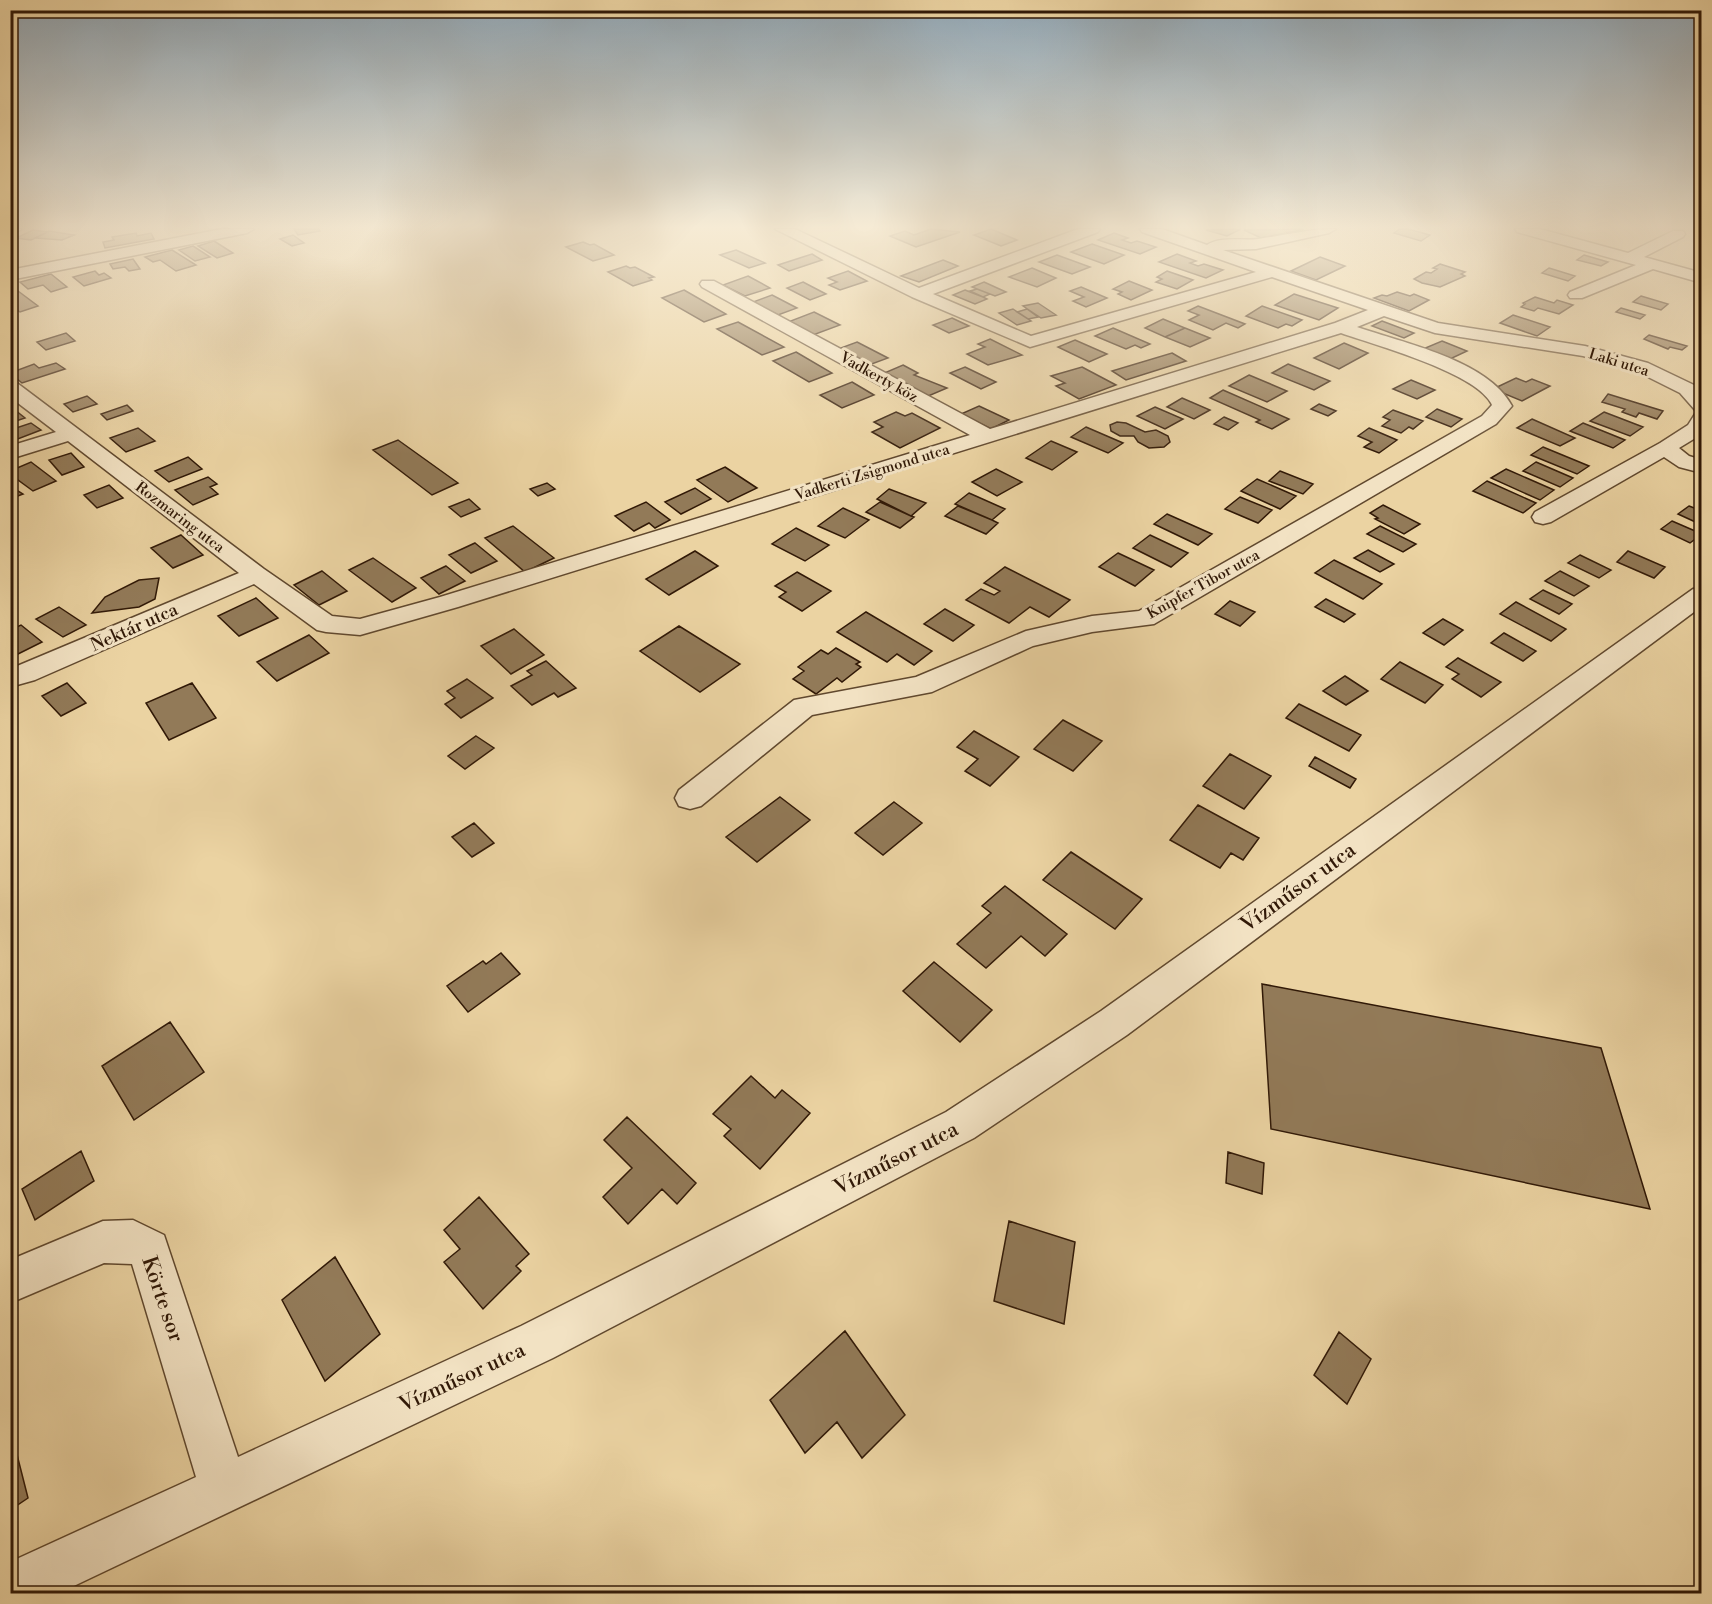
<svg xmlns="http://www.w3.org/2000/svg" width="1712" height="1604" font-family="'Libre Bodoni',serif">
<style>
.building{fill:#927a58;stroke:#311907;stroke-width:1.5}
.lines{fill:none;stroke-linecap:round;stroke-linejoin:round}
.street-casing{stroke:#60482e;stroke-width:3}
.street{fill:#f2e2c3;fill-rule:evenodd}
.labels{text-anchor:middle;stroke-width:6;stroke-linejoin:round;paint-order:stroke}
.far-street-label{font-size:15px;fill:#311907;stroke:#f2e2c3}
.street-label{font-size:18px;fill:#311907;stroke:#f2e2c3}
.near-street-label{font-size:21px;fill:#311907;stroke:#f2e2c3}
</style>
<rect width="100%" height="100%" fill="#ebd3a2"/>
<filter id="stains"><feTurbulence type="fractalNoise" baseFrequency=".00333" numOctaves="4"/><feColorMatrix values="0 0 0 0 .2 0 0 0 0 .09 0 0 0 0 .02 0 0 0 .5 -.17"/></filter>
<radialGradient id="worn" r=".72"><stop offset=".6" stop-color="#630" stop-opacity="0"/><stop offset="1" stop-color="#630" stop-opacity=".3"/></radialGradient>
<!-- building -->
<path class="building" d="M294,229H319L320,231L298,235Z
M931,229L960,232L916,247L890,236L905,231L914,235Z
M991,229L1017,240L1001,246L974,235Z
M1235,229L1239,230L1227,236L1206,230Z
M1302,229L1303,230L1261,238L1244,230Z
M1400,229H1408L1430,235L1421,241L1394,233Z
M33,230L48,232L31,240L16,238Z
M49,231L74,235L62,240L35,238Z
M136,233L137,236L151,233L154,239L105,248L103,242L114,240L112,237Z
M1114,233L1128,238L1122,240L1131,243L1137,241L1156,247L1140,254L1098,240Z
M293,235L304,243L292,246L280,239Z
M214,241L233,253L217,258L198,246Z
M583,242L590,245L594,244L614,255L593,261L566,247Z
M1092,244L1124,255L1104,264L1071,252Z
M193,246L210,257L195,261L179,250Z
M172,250L196,265L176,271L160,260L153,262L145,257Z
M736,250L765,263L749,268L720,255Z
M812,254L822,260L789,271L778,265Z
M1177,254L1196,261L1190,263L1198,266L1204,264L1223,270L1206,278L1159,262Z
M1057,255L1090,267L1072,274L1039,262Z
M1584,255L1608,262L1601,266L1577,260Z
M1320,257L1345,266L1316,280L1291,271Z
M133,259L140,269L129,271L125,267L113,269L110,264Z
M943,260L958,266L919,282L901,276Z
M1440,264L1465,272L1461,274L1465,276L1440,287L1422,283L1414,279L1426,272L1431,273L1437,269L1433,268Z
M626,266L630,268L635,267L654,277L649,278L652,280L633,286L608,272Z
M1032,268L1056,278L1037,287L1009,277Z
M1549,268L1575,276L1568,281L1542,273Z
M95,271L99,275L104,273L111,278L84,286L73,277Z
M848,271L867,281L840,290L829,285L837,282L828,278Z
M1167,271L1193,280L1177,289L1156,282L1162,279L1157,277Z
M51,274L67,287L51,292L43,285L28,289L20,282Z
M748,276L770,288L745,296L723,285Z
M1129,281L1152,290L1131,300L1118,294L1122,292L1113,289Z
M803,282L826,294L810,300L787,288Z
M984,282L1006,292L995,296L972,287Z
M10,285L38,306L20,312L10,305Z
M1081,287L1107,298L1086,307L1073,301L1084,297L1070,291Z
M977,289L990,294L983,297L970,291Z
M684,290L726,314L704,322L662,298Z
M965,290L983,297L987,299L975,304L953,295Z
M1397,292L1410,296L1414,294L1429,300L1409,311L1374,298L1382,295L1387,296Z
M1294,294L1338,308L1319,320L1275,305Z
M772,295L797,308L778,315L753,302Z
M1641,296L1668,304L1661,310L1633,302Z
M1535,297L1554,303L1557,300L1573,305L1559,314L1538,308L1534,311L1521,307L1525,304L1523,303Z
M1038,303L1056,315L1041,318L1023,306Z
M1198,306L1245,324L1238,328L1226,323L1213,330L1189,320L1199,315L1188,311Z
M1262,306L1302,320L1292,326L1286,324L1278,328L1246,316Z
M1621,308L1645,315L1640,319L1616,312Z
M1013,309L1031,321L1017,325L999,313Z
M1027,309L1038,317L1028,319L1017,312Z
M814,312L840,325L813,335L788,322Z
M1513,315L1550,327L1537,336L1500,323Z
M952,318L969,326L949,333L933,325Z
M1163,319L1185,328L1165,337L1145,328Z
M1382,321L1414,333L1404,338L1372,326Z
M738,322L784,347L762,355L717,329Z
M1113,328L1150,344L1141,348L1135,345L1126,349L1095,336Z
M1185,328L1210,338L1190,347L1165,337Z
M66,333L75,341L46,350L37,342Z
M1649,335L1687,346L1682,350L1670,347L1668,349L1644,339Z
M990,339L1022,355L988,365L967,354L985,347L978,344Z
M1075,340L1107,354L1089,362L1058,347Z
M1442,341L1467,351L1448,360L1423,349Z
M857,342L888,358L869,365L838,349Z
M1344,343L1368,353L1339,369L1314,358Z
M796,352L832,373L809,382L773,361Z
M1172,353L1186,361L1126,380L1112,371Z
M56,363L65,369L22,383L10,373L34,364L39,368Z
M1288,364L1330,381L1314,390L1272,373Z
M903,365L918,373L914,375L947,388L926,397L882,374Z
M965,367L996,382L981,389L950,373Z
M1082,367L1116,385L1079,399L1056,386L1065,383L1051,376Z
M1249,375L1287,391L1267,402L1229,386Z
M1516,378L1526,382L1532,379L1550,386L1522,401L1493,389Z
M1411,380L1435,390L1417,399L1393,389Z
M852,382L874,395L842,408L820,395Z
M1223,390L1289,419L1272,429L1256,422L1260,420L1210,398Z
M1608,394L1663,411L1657,419L1639,413L1636,417L1622,412L1625,409L1602,402Z
M87,396L97,404L73,412L64,404Z
M1182,398L1210,410L1194,419L1167,407Z
M1319,404L1336,411L1328,416L1311,409Z
M127,405L133,411L107,420L101,414Z
M979,406L1009,420L991,429L961,414Z
M1155,407L1183,419L1165,429L1137,416Z
M1437,409L1462,419L1451,427L1426,417Z
M15,410L25,418L10,423V412Z
M1393,410L1423,421L1413,429L1409,427L1401,433L1382,426L1390,420L1383,417Z
M896,412L905,416L912,413L940,428L900,448L872,432L883,427L874,422Z
M1604,412L1643,427L1630,436L1590,421Z
M1224,417L1238,423L1228,430L1214,424Z
M1532,419L1575,438L1560,446L1517,428Z
M1117,422L1126,423L1145,432L1156,430L1168,436L1170,442L1164,447L1149,448L1138,442L1134,436H1120L1111,431L1110,425Z
M31,423L41,430L10,442V430Z
M1583,423L1625,440L1613,448L1570,431Z
M1086,427L1123,443L1108,453L1071,437Z
M138,428L155,441L126,452L110,438Z
M1369,428L1397,440L1379,453L1364,447L1372,442L1358,436Z
M398,440L458,483L432,495L373,450Z
M1051,441L1077,452L1052,470L1026,458Z
M1543,447L1589,466L1577,474L1531,455Z
M71,453L84,467L62,475L49,460Z
M188,457L202,469L169,482L155,471Z
M31,462L56,481L33,491L10,474V471Z
M1536,462L1573,478L1560,487L1523,471Z
M725,467L757,488L728,502L697,480Z
M996,469L1022,482L997,496L972,482Z
M1506,469L1554,490L1540,500L1491,478Z
M1280,471L1313,484L1303,494L1269,481Z
M208,477L217,484L210,487L218,494L193,505L175,490Z
M1257,479L1296,496L1280,509L1241,491Z
M1487,481L1536,503L1523,513L1473,491Z
M547,483L555,489L538,496L530,489Z
M109,485L123,498L97,508L84,495Z
M10,486L23,494L10,499Z
M695,488L711,499L681,514L665,502Z
M889,489L926,503L911,516L877,499Z
M969,493L1005,509L992,520L955,504Z
M1240,497L1272,510L1258,523L1225,509Z
M469,499L480,509L461,517L449,507Z
M646,502L670,520L655,528L649,523L634,531L615,516Z
M880,502L911,516L914,517L900,528L866,512Z
M1383,505L1420,524L1404,534L1375,519L1378,518L1370,513Z
M958,506L992,520L998,523L986,534L945,516Z
M1689,506L1702,511V525L1678,514Z
M843,508L869,520L845,538L818,526Z
M1167,514L1212,534L1198,545L1154,524Z
M1672,521L1702,534L1690,543L1661,529Z
M513,526L554,558L525,572L485,538Z
M1380,526L1416,544L1403,552L1367,534Z
M796,528L829,545L805,561L772,544Z
M181,535L203,555L173,568L151,548Z
M1150,535L1188,553L1171,567L1133,548Z
M475,543L497,561L471,573L449,555Z
M1368,550L1394,564L1380,572L1354,558Z
M695,551L718,566L669,595L646,579Z
M1628,551L1665,567L1654,578L1617,562Z
M1118,553L1154,570L1135,586L1099,567Z
M1580,555L1611,570L1599,578L1568,563Z
M373,558L416,588L392,602L349,570Z
M1334,560L1382,584L1363,599L1315,573Z
M446,566L465,581L439,594L421,578Z
M1005,567L1070,600L1049,617L1030,607L1009,623L966,600L981,589L994,595L1000,591L984,583Z
M322,571L347,591L319,605L294,585Z
M1560,571L1589,586L1574,596L1545,581Z
M797,572L831,591L802,611L779,597L786,592L775,586Z
M159,578L155,599L139,607L92,613L105,597L139,580Z
M1543,590L1572,604L1559,614L1530,599Z
M256,598L278,618L239,636L218,616Z
M1326,599L1355,614L1344,622L1315,607Z
M1230,601L1255,612L1240,626L1215,614Z
M1516,602L1566,629L1551,641L1500,614Z
M59,607L86,625L63,637L36,619Z
M945,609L974,625L953,641L924,624Z
M866,612L932,651L914,665L897,654L887,662L837,632Z
M1443,619L1463,630L1444,645L1423,633Z
M21,625L42,642L10,658V630Z
M679,626L740,664L700,692L640,651Z
M514,629L544,655L511,674L481,646Z
M1504,633L1536,651L1523,661L1491,643Z
M309,635L329,653L277,681L257,662Z
M836,648L860,662L856,664L861,667L842,682L837,678L816,694L793,679L804,671L798,667L821,650L828,654Z
M1458,658L1501,682L1481,697L1452,679L1459,674L1446,667Z
M546,661L576,688L558,697L554,693L532,705L511,686L532,675L527,671Z
M1400,662L1443,685L1425,703L1381,679Z
M1345,676L1368,691L1346,705L1323,691Z
M467,679L493,698L461,718L445,704L455,698L447,691Z
M67,683L86,703L61,716L42,696Z
M192,683L216,718L169,740L146,703Z
M1299,704L1361,735L1349,751L1286,718Z
M1063,720L1102,741L1073,771L1034,749Z
M974,731L1019,757L990,786L965,771L978,759L957,747Z
M476,736L494,748L465,769L448,756Z
M1230,754L1271,776L1244,809L1203,786Z
M1315,757L1356,779L1350,788L1309,766Z
M780,797L810,820L757,862L726,837Z
M894,802L922,823L883,855L855,833Z
M1198,805L1259,838L1243,860L1231,853L1220,868L1170,840Z
M474,823L494,843L472,857L452,837Z
M1071,852L1142,899L1115,929L1043,880Z
M1005,886L1067,934L1045,956L1021,936L986,968L957,944L991,913L982,906Z
M501,953L520,974L468,1012L447,986L483,961L486,964Z
M934,962L992,1010L960,1042L903,991Z
M1262,984L1601,1048L1650,1209L1271,1129Z
M170,1022L204,1072L134,1120L102,1066Z
M751,1076L775,1098L782,1090L810,1113L760,1169L724,1136L731,1129L713,1114Z
M627,1117L696,1183L677,1204L662,1189L628,1224L603,1197L632,1168L604,1140Z
M81,1151L94,1181L35,1220L22,1189Z
M1228,1152L1264,1163L1262,1194L1226,1183Z
M479,1197L529,1254L516,1266L521,1271L483,1309L444,1262L460,1249L444,1230Z
M1009,1221L1075,1242L1064,1324L994,1301Z
M335,1257L380,1334L325,1381L282,1300Z
M845,1331L905,1415L862,1458L837,1422L805,1453L770,1400Z
M1339,1332L1371,1359L1347,1404L1314,1375Z
M10,1427L28,1498L10,1510Z"/>
<g class="lines">
<!-- street casing -->
<g class="street-casing">
<path id="street" d="M10,229H22L10,235Z
M222,229H254L247,233L10,280V270Z
M775,229H795L919,288L1078,229H1100L1098,232L933,294L1031,336L1256,272L1142,232L1140,229H1162L1207,245C1220,236 1243,241 1258,239C1287,235 1306,229 1336,229L1329,233L1256,249L1223,250L1438,323L1585,346L1648,363L1694,385L1702,394V412L1695,410L1680,393L1636,371L1583,356L1435,333L1384,316L1357,327C1403,343 1488,360 1512,406L1496,424L1154,624L1092,632L1033,646L932,692L812,715L701,806L690,809L679,806L675,798L679,790L794,700L916,677L1026,631L1092,616L1139,611L1482,416L1492,405L1491,403C1474,372 1375,345 1341,333L458,607L360,635L326,632L317,630L254,584L35,680L10,687V669L239,573L68,441L10,459V446L56,432L10,397V381L17,383L264,569L332,616L360,619L440,597L970,435L702,287L700,284L702,281H714L990,429L1335,323L1368,310L1272,277L1030,347L912,297Z
M1515,229H1540L1628,253L1673,231H1683L1685,234L1683,237L1644,257L1702,273V283L1653,269L1582,298H1570L1568,295L1570,292L1636,265L1517,232Z
M1702,412V434L1679,448L1689,456L1702,460V473L1679,467L1664,457L1551,522L1543,524L1535,522L1532,517L1535,512L1660,443L1688,425L1695,414Z
M1702,587V606L1127,1035L974,1138L553,1358L57,1594H10V1562L196,1477L132,1264L104,1263L10,1303V1260L103,1221L133,1220L164,1235L238,1457L521,1326L946,1112L1101,1011L1693,589Z"/>
</g>
<!-- street -->
<use href="#street" class="street"/>
</g>
<!-- sky -->
<linearGradient id="sky" x2="0" y2="1"><stop stop-color="#90a7b7"/><stop offset="0.5" stop-color="#f6ebd5"/><stop offset="1" stop-color="#f6ebd5" stop-opacity="0"/></linearGradient>
<rect width="1712" height="454" fill="url(#sky)"/>
<g class="labels">
<!-- far-street labels -->
<g class="far-street-label">
<text transform="translate(1619 362) rotate(17)" y="5">Laki utca</text>
<text transform="translate(879 377) rotate(29)" y="5">Vadkerty köz</text>
<text transform="translate(872 472) rotate(-17)" y="5">Vadkerti Zsigmond utca</text>
<text transform="translate(180 517) rotate(37)" y="5">Rozmaring utca</text>
<text transform="translate(1203 584) rotate(-29)" y="5">Knipfer Tibor utca</text>
</g>
<!-- street labels -->
<g class="street-label">
<text transform="translate(134 627) rotate(-24)" y="6">Nektár utca</text>
</g>
<!-- near-street labels -->
<g class="near-street-label">
<text transform="translate(1298 887) rotate(-36)" y="7">Vízműsor utca</text>
<text transform="translate(896 1158) rotate(-27)" y="7">Vízműsor utca</text>
<text transform="translate(163 1299) rotate(71)" y="7">Körte sor</text>
<text transform="translate(462 1377) rotate(-25)" y="7">Vízműsor utca</text>
</g>
</g>
<!-- margin -->
<rect width="1712" height="1604" fill="none" stroke="#ebd3a2" stroke-width="36"/>
<rect x="12" y="12" width="1688" height="1580" fill="none" stroke="#311907" stroke-width="3"/>
<rect x="18" y="18" width="1676" height="1568" fill="none" stroke="#311907" stroke-width="1.5"/>
<rect width="100%" height="100%" filter="url(#stains)"/>
<rect width="100%" height="100%" fill="url(#worn)"/>
</svg>
